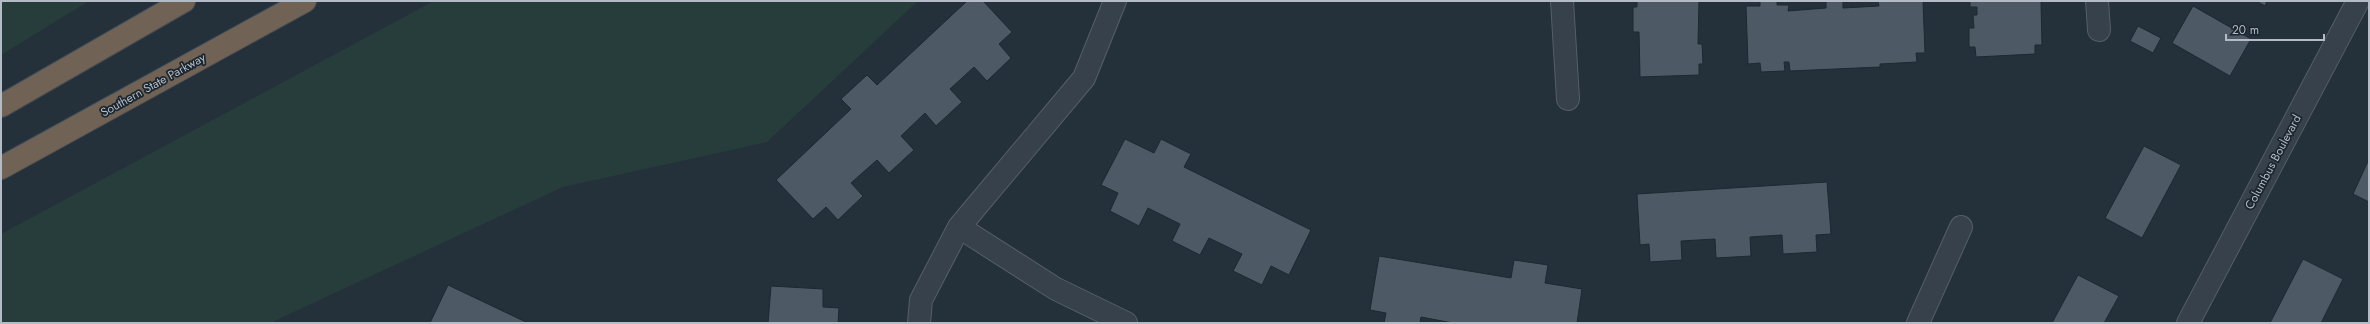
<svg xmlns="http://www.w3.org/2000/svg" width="2370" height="324" font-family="Jost,sans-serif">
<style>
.green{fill:#273d3c}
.building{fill:#4d5965;stroke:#1e2831}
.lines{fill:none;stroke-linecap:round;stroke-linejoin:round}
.minor-casing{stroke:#555f68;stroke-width:24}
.highway-casing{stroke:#424c55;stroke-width:24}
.minor{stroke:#37414b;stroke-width:22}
.highway{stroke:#706255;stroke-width:22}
.labels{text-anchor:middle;stroke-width:3.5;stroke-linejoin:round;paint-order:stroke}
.street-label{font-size:12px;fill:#b3bcc6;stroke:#1c262f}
</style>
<rect width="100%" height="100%" fill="#24303a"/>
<!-- green -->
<path class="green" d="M1,1H89L1,55Z
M434,1H918L767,142L563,187L270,323H1V234Z"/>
<!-- building -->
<path class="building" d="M967,1H983L1012,32L999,44L1011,58L987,81L974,67L950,89L962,102L936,126L925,113L901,136L914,150L889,173L877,160L851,183L863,196L838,220L826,207L813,219L776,180L851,109L841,99L867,75L877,85Z
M1637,1H1699L1698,44H1702L1703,64H1699V75L1640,77L1639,32H1633V7H1637Z
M1760,1H1777V5H1789L1788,11L1826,8V1H1843V8L1879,6L1878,1H1923L1925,53H1916L1917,62L1880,64V67L1790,71L1789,62H1784L1785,71L1761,72L1760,63L1748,64L1746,6H1760Z
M1970,1H2046L2041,2L2042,45H2035V54L1976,57L1975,47H1969V28H1974L1973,15H1977V7H1970Z
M2256,1H2267L2265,6Z
M2193,6L2251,39L2230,76L2172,43Z
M2138,26L2161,38L2153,53L2130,41Z
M1125,139L1154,153L1161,139L1191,154L1184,167L1311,230L1289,275L1271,266L1262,285L1233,271L1242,254L1209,238L1200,255L1172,241L1180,224L1148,208L1139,226L1110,211L1118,193L1101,185Z
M2144,146L2181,165L2142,238L2105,218Z
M2369,159V202L2353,194Z
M1827,182L1831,234L1816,235L1817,252L1783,254L1782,235L1750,237L1751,256L1716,258L1715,239L1681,241L1682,260L1650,262L1649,244L1640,245L1637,194Z
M1379,256L1511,278L1514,260L1548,265L1545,283L1582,289L1577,323H1453L1421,317L1420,323H1384L1386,313L1370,310Z
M2303,259L2343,279L2321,323H2270Z
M2078,275L2119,296L2104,323H2052Z
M448,285L528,323H430Z
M771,286L823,289V307L839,308L838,323H768Z"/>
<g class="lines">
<!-- minor casing -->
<g class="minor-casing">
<path id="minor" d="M1562,1L1568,99
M2097,1L2099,30
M959,227L1056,289L1126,323
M919,323L921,300L959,227L1084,78L1115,1
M1918,323L1961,227
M2188,323L2358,1"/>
</g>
<!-- highway casing -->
<g class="highway-casing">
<path id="highway" d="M1,106L184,1
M1,168L305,1"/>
</g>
<!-- minor -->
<use href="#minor" class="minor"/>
<!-- highway -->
<use href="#highway" class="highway"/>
</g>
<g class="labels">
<!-- street labels -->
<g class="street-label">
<text transform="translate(153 85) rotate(-29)" y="4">Southern State Parkway</text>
<text transform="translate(2273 162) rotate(-62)" y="4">Columbus Boulevard</text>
</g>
</g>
<!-- border -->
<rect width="2370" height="324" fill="none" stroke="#b3bcc6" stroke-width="4"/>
<!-- scale -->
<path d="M2226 34v6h98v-6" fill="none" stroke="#b3bcc6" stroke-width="2"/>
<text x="2232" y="34" font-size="12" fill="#b3bcc6" stroke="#1c262f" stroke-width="3" paint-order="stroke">20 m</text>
</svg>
